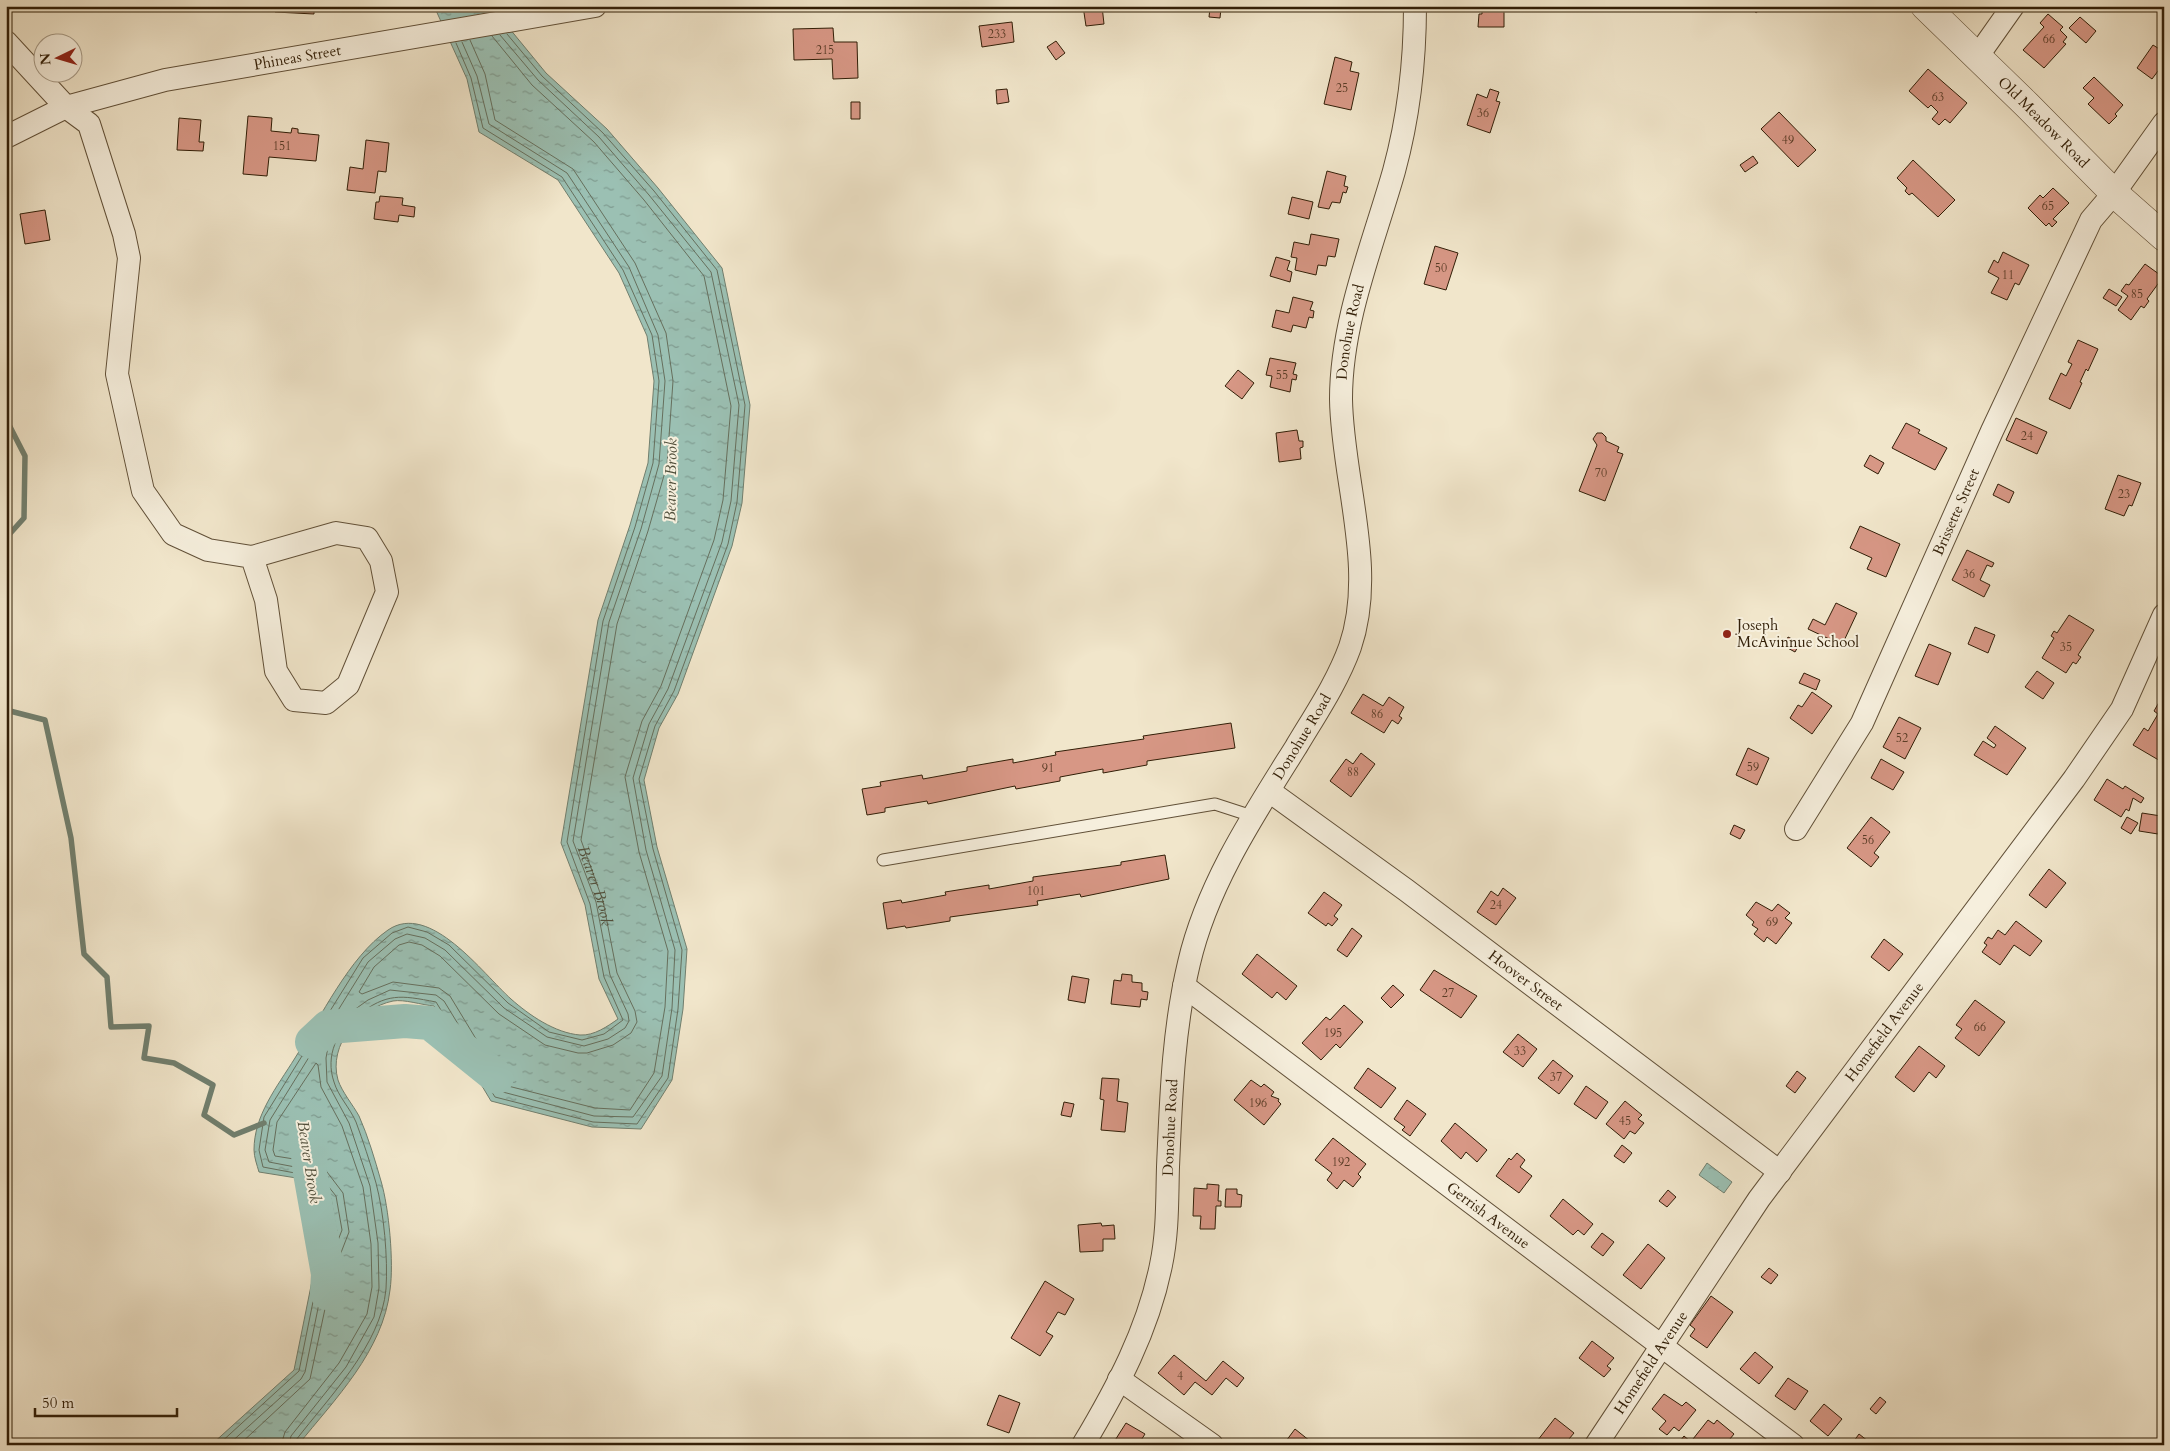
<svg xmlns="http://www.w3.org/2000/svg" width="2170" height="1451" font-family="Cardo,serif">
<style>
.water{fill:url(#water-ripples);stroke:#717f6e}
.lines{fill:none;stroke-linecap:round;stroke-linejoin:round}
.shore{stroke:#666f5d;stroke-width:1}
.stream{stroke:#717f6e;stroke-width:5.5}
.river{stroke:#9bc0b3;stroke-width:34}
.building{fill:#d79785;stroke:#311e07}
.service-casing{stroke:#615038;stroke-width:13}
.minor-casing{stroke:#615038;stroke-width:24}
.tertiary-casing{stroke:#615038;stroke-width:29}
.service{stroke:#f6efdd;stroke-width:11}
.minor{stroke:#f6efdd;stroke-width:22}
.tertiary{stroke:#f6efdd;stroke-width:28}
.poi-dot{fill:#8f2418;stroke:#f6efdd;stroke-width:2}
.labels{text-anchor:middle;stroke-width:4;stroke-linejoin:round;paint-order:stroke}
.number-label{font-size:12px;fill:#5a3c26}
.street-label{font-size:15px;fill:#311e07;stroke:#f6efdd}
.poi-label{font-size:15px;fill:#311e07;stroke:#f6efdd;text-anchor:start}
.water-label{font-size:16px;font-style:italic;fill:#514f3b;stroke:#f6efdd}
</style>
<defs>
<pattern id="water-ripples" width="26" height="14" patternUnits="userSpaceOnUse" patternTransform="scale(1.25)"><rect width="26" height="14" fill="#9bc0b3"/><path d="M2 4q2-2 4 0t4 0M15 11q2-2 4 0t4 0" fill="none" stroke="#7f9b90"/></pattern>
</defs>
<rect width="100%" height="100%" fill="#f1e6cb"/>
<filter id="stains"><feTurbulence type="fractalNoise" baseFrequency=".004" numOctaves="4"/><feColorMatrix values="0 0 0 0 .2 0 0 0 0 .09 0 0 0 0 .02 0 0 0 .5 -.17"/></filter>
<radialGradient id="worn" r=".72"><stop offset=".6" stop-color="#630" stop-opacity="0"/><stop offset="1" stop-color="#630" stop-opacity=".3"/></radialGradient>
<!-- water -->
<path class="water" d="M434,6H491L546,73L607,129L658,188L722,268L750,405L742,503L732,546L678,694L659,728L644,780L657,847L687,949L683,1009L672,1080L641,1129L592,1127L491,1101L434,1006C422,1005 404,999 393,1001C359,1008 328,1045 338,1080C342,1092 353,1105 359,1116C368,1136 375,1160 381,1181C389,1208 394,1263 390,1290C383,1351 335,1399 298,1445H211L294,1370L314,1271L331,1229L326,1201L309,1180L259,1172C257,1165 254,1157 254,1150C254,1115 277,1087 295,1058C321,1017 349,957 388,930C430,901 483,974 511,999C529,1015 555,1033 580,1035C594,1036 608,1026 618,1019L599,979L585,905L561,843L598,620L630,525L648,463L654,381L647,336L619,273L558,180L479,132L467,79Z
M1707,1163L1732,1182L1724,1193L1699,1175Z"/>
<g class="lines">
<!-- shore -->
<g class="shore">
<path id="s1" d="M470,40L485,74L495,120L573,169L635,263L666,333L673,381L667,465L648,531L617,624L581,840L603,901L617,973L635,1011L637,1022L631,1033L613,1045L587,1053H578L545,1045L499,1014L440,956L422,945L409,942L399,945L374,967L359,992L362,994L393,982L439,988L450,996L504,1085L595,1108L630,1110L654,1073L665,1007L668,951L639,852L625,777L642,721L661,686L714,540L723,500L731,406L704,276L644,200L594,142L532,85L492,36"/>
<path d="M218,1445L299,1371L319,1272L336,1229L331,1198L311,1176L263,1167L259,1150L264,1117L363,958L392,933L408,927L427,932L449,945L508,1003L549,1032L582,1040L604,1034L623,1020L604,977L590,904L567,842L603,621L635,527L653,463L659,381L652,335L623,270L562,177L483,128L471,78L456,43"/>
<path d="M228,1445L301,1379L305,1372L325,1274L342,1230L336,1196L316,1171L269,1162L265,1150L270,1120L368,962L395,939L407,934L425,938L445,950L504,1008L547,1037L584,1046L608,1039L625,1028L629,1021L628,1014L610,975L596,902L573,841L609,622L641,529L659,464L665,381L658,335L629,267L567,173L489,124L477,76L462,42"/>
<path d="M239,1445L310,1379L332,1276L349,1232L343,1193L324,1168L313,1162L275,1156L273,1150L277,1122L316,1063L318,1065L321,1087L342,1126L363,1187L371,1244L372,1287L367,1314L339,1363L285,1432L281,1445"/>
<path d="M289,1445L291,1436L346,1367L374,1317L379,1288L378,1243L370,1186L349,1123L327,1082L326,1058L330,1036L347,1015L368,1000L390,990L436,995L444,1001L499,1091L594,1116L633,1117L662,1076L672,1008L675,950L646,850L633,778L649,724L668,689L722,542L731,501L739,405L711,272L649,195L599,137L538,80L500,35"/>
<path d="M295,1445L296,1440C329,1397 381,1345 386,1289C388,1258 384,1213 376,1183C370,1162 363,1141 356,1122C350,1108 338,1096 334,1082C325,1056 337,1030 358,1015C387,993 400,995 436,1002L495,1097L593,1122L637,1124L668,1078L678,1009L682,950L653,849L639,779L655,726L674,691L728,544L737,502L745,405L717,270L654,191L603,133L542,76L507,34"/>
</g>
<!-- stream -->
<path class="stream" d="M6,419L25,456L24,518L6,538
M6,710L45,720L71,838L84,954L107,977L111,1027L149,1026L144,1058L174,1063L213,1085L204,1115L234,1135L264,1123"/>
<!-- river -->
<path class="river" d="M312,1042L328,1027L405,1021L430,1023L497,1077
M306,1137L310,1173L328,1274L327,1293"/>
</g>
<!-- building -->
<path class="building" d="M275,6H314V14L275,12Z
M1083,6H1102L1104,24L1086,26Z
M1213,6H1223L1221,8L1220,18L1209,17L1210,8Z
M1482,6H1504V27H1478L1479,14H1482Z
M1750,6H1764L1756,13Z
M2048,14L2063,27L2060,30L2067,37L2063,42L2066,44L2044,68L2023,50L2044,27L2040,23Z
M2080,17L2096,31L2086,43L2069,28Z
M1012,22L1014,42L982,47L979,26Z
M833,28L834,42H857L858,78L833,79L832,59L794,60L793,29Z
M1056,41L1065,53L1056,60L1047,47Z
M2153,45L2164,52V63L2152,79L2137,68Z
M1335,57L1352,62L1350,71L1359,73L1351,110L1324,104Z
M1928,69L1967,103L1950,123L1945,119L1939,125L1932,119L1938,112L1931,105L1928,108L1909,91Z
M2094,77L2123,105L2115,114L2117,116L2109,124L2088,104L2094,98L2083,88Z
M1007,89L1009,102L997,104L996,90Z
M1490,89L1499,92L1496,101L1500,102L1490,133L1467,125L1477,94L1487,98Z
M851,102H860V119H851Z
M1779,112L1816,150L1798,167L1761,129Z
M248,116L272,118L271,131L291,133L292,128L298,129V133L319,135L316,161L269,157L267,176L243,174Z
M179,118L201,120L199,142H204L203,151L177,150Z
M366,140L389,143L386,172L378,171L375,193L347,190L350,167L363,169Z
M1753,156L1758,163L1745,172L1740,165Z
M1913,160L1955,200L1938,217L1912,193L1909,195L1905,191L1907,188L1897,178Z
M1327,171L1346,176L1344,186L1348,187L1346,193L1343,192L1340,203L1332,202L1329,209L1318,207Z
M2053,188L2069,203L2053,219L2057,222L2052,227L2049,223L2046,226L2028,208L2040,195L2043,198Z
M380,196L403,198L402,205L415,207L414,217L399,215L398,222L374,219L376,202H379Z
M1292,197L1313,202L1309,219L1288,214Z
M45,210L50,240L25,244L20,214Z
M1311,234L1339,239L1335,257L1328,256L1326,266L1318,265L1316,275L1295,270L1297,258L1291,257L1294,242L1309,245Z
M1435,246L1458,253L1446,290L1424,284Z
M2003,252L2029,265L2019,285L2015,283L2007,300L1991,293L1999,278L1988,272L1994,260L1998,263Z
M1276,257L1290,261L1287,270L1292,272L1290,282L1270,276Z
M2145,264L2163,277L2147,299L2149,301L2144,308L2141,306L2131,320L2118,310L2128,296L2121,291L2126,284L2129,285Z
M2109,289L2122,297L2116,306L2103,298Z
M1293,297L1313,302L1310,310L1314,311L1313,318L1309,317L1306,328L1293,325L1291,332L1272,327L1276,310L1289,313Z
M2078,340L2098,349L2088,371L2086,369L2080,382L2082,383L2070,409L2049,399L2061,373L2066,376L2072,364L2068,362Z
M1270,358L1296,363L1293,374L1297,375L1296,380L1292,379L1290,392L1270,387L1272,376L1266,375Z
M1238,370L1254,383L1242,399L1225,386Z
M2016,418L2047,432L2037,454L2006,440Z
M1906,423L1920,430L1918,433L1947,448L1935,470L1892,448Z
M1297,430L1299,441H1303V447L1300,448L1301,459L1279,462L1276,433Z
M1597,433H1602L1606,437V441L1619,447L1617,452L1623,454L1605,501L1579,491L1597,445L1593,439Z
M1870,455L1884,463L1878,474L1864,466Z
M2118,475L2141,483L2132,506L2129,505L2124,516L2105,509Z
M1998,484L2014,492L2009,503L1993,495Z
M1860,526L1900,544L1886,577L1867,569L1872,558L1850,548Z
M1967,550L1994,563L1992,567L1987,565L1980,580L1990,585L1984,597L1952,580Z
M1836,603L1857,613L1842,645L1808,629L1813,619L1825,625Z
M2069,615L2094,630L2078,655L2081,657L2076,664L2073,662L2066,673L2042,658L2054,638L2051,636L2054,631L2057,633Z
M1975,627L1995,635L1988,653L1968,644Z
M1788,637L1800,643L1795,652L1784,646Z
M1929,644L1951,653L1938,685L1915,676Z
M2037,671L2054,683L2043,699L2025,687Z
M1804,673L1820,680L1816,690L1799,683Z
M1812,692L1832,706L1812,734L1790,718L1798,705L1802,707Z
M1363,694L1383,706L1389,697L1404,707L1399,716L1402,718L1398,724L1392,720L1384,733L1351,713Z
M2162,697L2164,759L2162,762L2133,745L2144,728L2148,731L2158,714L2154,711Z
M1899,717L1921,728L1905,759L1883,747Z
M1231,723L1235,748L1147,761V765L1103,773V769L1060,777V781L1016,789L1015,786L928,804L927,801L885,808V812L867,815L862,789L881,786L880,782L922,775L923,779L967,771V767L1013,759V763L1056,755L1055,752L1144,739L1143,736Z
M1995,726L2026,748L2007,775L1974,755L1983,741L1994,748L1996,745L1987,738Z
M1748,748L1769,758L1757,785L1736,775Z
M1361,753L1375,764L1351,797L1330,781L1346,759L1353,764Z
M1881,759L1904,772L1893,790L1871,778Z
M2107,779L2123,789L2125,786L2144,798L2141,803L2133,798L2129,811L2126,809L2121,817L2094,800Z
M2142,813L2161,816L2158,834L2139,831Z
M1871,817L1890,832L1874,853L1879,857L1871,867L1847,848Z
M2127,817L2138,823L2131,834L2121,828Z
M1734,825L1745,830L1740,839L1730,834Z
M1165,855L1169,879L1081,897L1080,894L1037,901L1038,905L950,917V921L906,928L905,926L887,929L883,903L901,900L902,903L946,895L945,892L989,885V889L1033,881V877L1121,865V862Z
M2049,869L2066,883L2046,908L2029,895Z
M1503,888L1516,898L1496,925L1477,912L1491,891L1498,896Z
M1324,892L1342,905L1334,916L1338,919L1332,926L1328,923L1326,926L1308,913Z
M1756,902L1772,911L1778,904L1790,913L1785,918L1792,923L1776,944L1767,937L1764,942L1754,934L1758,929L1752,925L1754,922L1746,915Z
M2016,921L2042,941L2030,956L2014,945L2000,965L1982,952L1987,945L1984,943L1988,937L1992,939L1998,930L2005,935Z
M1352,928L1362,936L1347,957L1337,950Z
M1884,939L1903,954L1889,971L1871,957Z
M1257,954L1297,986L1286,1000L1277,992L1272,998L1242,974Z
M1434,970L1477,996L1461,1018L1420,990Z
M1122,974L1132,975V982L1142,983V991L1148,992L1147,1000L1141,999L1140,1007L1111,1004L1114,980L1121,981Z
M1072,976L1089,979L1085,1003L1068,1000Z
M1393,985L1404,995L1391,1008L1381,998Z
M1975,1000L2005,1022L1979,1056L1955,1038L1962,1029L1956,1025Z
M1344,1005L1363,1022L1340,1048L1336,1044L1321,1060L1302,1043L1326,1017L1330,1020Z
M1518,1034L1537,1049L1523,1067L1503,1052Z
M1919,1046L1945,1066L1936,1078L1929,1072L1914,1092L1895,1077Z
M1553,1060L1573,1076L1559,1094L1538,1078Z
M1368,1068L1396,1088L1381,1108L1354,1088Z
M1797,1071L1806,1078L1795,1093L1786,1086Z
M1102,1078L1119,1079L1117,1101L1128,1103L1125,1132L1101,1130L1104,1100L1100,1099Z
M1251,1080L1261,1087L1264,1084L1274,1092L1271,1096L1279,1099L1278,1101L1281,1104L1264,1125L1234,1100Z
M1586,1086L1608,1102L1596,1119L1574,1104Z
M1407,1100L1426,1114L1410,1136L1402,1130L1405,1127L1394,1119Z
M1625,1101L1642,1115L1638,1119L1644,1123L1635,1134L1630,1131L1624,1139L1606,1124Z
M1064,1102L1074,1104L1071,1117L1061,1115Z
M1455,1123L1487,1150L1477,1162L1466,1152L1461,1159L1441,1141Z
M1333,1138L1366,1164L1358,1174L1361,1177L1353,1187L1344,1180L1337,1189L1327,1180L1332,1173L1315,1160Z
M1622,1145L1632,1153L1624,1163L1614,1156Z
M1517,1153L1525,1160L1520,1167L1532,1176L1519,1193L1496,1176L1509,1158L1511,1160Z
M1207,1184L1219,1185L1218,1201H1221V1206H1216L1215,1229H1200L1201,1216H1193L1194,1188L1207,1189Z
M1226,1189H1237V1194L1242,1195L1241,1207H1225Z
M1668,1190L1676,1197L1667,1207L1659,1201Z
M1563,1199L1593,1224L1584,1235L1578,1230L1573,1235L1550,1216Z
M1101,1223L1102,1226L1114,1225L1115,1239H1103V1251L1080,1252L1078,1225Z
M1602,1233L1614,1242L1603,1256L1591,1247Z
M1648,1244L1665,1258L1641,1289L1623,1275Z
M1769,1268L1778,1275L1771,1284L1761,1277Z
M1045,1281L1074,1299L1065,1315L1058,1312L1046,1332L1053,1336L1040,1356L1011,1338Z
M1711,1296L1733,1312L1707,1348L1690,1336L1695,1329L1690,1325Z
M1592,1341L1614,1358L1607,1366L1611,1369L1604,1377L1579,1358Z
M1755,1352L1773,1367L1759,1384L1740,1369Z
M1174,1355L1206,1381L1223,1361L1244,1378L1237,1387L1226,1378L1212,1395L1195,1382L1184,1395L1158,1373Z
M1788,1378L1808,1391L1795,1410L1775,1396Z
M1664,1394L1682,1406L1686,1402L1696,1410L1679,1431L1674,1427L1667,1435L1659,1429L1666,1421L1652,1409Z
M999,1395L1020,1403L1009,1433L987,1425Z
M1880,1397L1886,1402L1876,1414L1870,1409Z
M1824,1404L1842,1419L1828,1436L1810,1421Z
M1555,1418L1574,1433L1564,1445H1534Z
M1708,1420L1714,1424L1717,1420L1734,1434L1725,1445H1701L1693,1439Z
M1126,1423L1145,1434L1138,1445H1112Z
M1295,1429L1315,1445H1283Z
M1859,1434L1873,1445H1851Z
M1684,1436L1691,1442L1689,1445H1677Z"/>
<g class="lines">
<!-- service casing -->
<g class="service-casing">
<path id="service" d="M883,860L1215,804L1255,817"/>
</g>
<!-- minor casing -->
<g class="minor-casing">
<g id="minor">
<path d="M6,42L66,107L89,124L124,234L129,258L117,374L143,491L173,534L208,550L252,557L336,533L367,538L381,561L387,592L348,685L326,703L294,700L276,671L266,600L252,557"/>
<path d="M1977,57L2013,6"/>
<path id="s2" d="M6,137L66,107L165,80L595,6"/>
<path id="s3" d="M1269,791L1406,890L1780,1172"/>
<path id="s4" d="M1796,829L1862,723L1992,431L2091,220L2114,193L2164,123"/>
<path id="s5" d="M1184,986L1793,1445"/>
<path d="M1119,1379L1212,1445"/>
<path id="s6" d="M1083,1445C1117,1388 1148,1330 1161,1265C1168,1232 1167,1199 1168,1167C1171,1098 1173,1030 1189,963C1207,885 1254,814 1296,747C1315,715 1337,683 1350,647C1377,569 1342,479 1341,399C1341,321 1373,245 1394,171C1409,116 1415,63 1415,6"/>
<path id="s7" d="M1596,1445L1759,1199L2074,779L2122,709L2164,615"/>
</g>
</g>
<!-- tertiary casing -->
<g class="tertiary-casing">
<g id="tertiary">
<path id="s8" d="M1925,6L2027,105L2114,193L2164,237"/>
</g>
</g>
<!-- service -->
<use href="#service" class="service"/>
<!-- minor -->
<use href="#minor" class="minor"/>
<!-- tertiary -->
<use href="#tertiary" class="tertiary"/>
</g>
<!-- markers -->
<circle class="poi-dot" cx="1727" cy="634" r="5"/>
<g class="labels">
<!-- number labels -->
<g class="number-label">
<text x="997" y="38">233</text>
<text x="2049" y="43">66</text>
<text x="825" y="54">215</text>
<text x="1342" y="92">25</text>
<text x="1938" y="101">63</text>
<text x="1483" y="117">36</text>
<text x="1788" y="144">49</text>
<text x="282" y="150">151</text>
<text x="2048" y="210">65</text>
<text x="1441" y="272">50</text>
<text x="2008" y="279">11</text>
<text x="2137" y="298">85</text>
<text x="1282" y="379">55</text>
<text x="2027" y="440">24</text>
<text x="1601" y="477">70</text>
<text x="2124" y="498">23</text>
<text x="1969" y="578">36</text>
<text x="2066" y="651">35</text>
<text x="1377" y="718">86</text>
<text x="1902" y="742">52</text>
<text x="1753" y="771">59</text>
<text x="1048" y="772">91</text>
<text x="1353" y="776">88</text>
<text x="1868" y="844">56</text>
<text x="1036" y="895">101</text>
<text x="1496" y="909">24</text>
<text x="1772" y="926">69</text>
<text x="1448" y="997">27</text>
<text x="1980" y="1031">66</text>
<text x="1333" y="1037">195</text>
<text x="1520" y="1055">33</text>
<text x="1556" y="1081">37</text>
<text x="1258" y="1107">196</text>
<text x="1625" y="1125">45</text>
<text x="1341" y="1166">192</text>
<text x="1180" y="1380">4</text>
</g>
<!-- street labels -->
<g class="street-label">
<text dy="5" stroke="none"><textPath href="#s2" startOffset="304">Phineas Street</textPath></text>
<text dy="5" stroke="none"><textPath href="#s8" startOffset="166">Old Meadow Road</textPath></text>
<text dy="5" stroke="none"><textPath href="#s6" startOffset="1175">Donohue Road</textPath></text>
<text dy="5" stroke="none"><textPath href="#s4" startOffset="356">Brissette Street</textPath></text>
<text dy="5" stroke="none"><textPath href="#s6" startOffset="755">Donohue Road</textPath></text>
<text dy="5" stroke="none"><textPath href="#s3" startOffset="319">Hoover Street</textPath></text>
<text dy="5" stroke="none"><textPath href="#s7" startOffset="504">Homefield Avenue</textPath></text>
<text dy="5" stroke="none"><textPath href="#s6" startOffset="335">Donohue Road</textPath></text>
<text dy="5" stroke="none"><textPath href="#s5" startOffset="381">Gerrish Avenue</textPath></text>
<text dy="5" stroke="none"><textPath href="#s7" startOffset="99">Homefield Avenue</textPath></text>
</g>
<!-- poi labels -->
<g class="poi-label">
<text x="1737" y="630">Joseph<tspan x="1737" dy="17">McAvinnue School</tspan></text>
</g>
<!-- water labels -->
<g class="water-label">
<text transform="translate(670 480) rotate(-89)" y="6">Beaver Brook</text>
<text dy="6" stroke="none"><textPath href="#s1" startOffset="932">Beaver Brook</textPath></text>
<text transform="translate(310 1162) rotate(81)" y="6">Beaver Brook</text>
</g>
</g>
<!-- margin -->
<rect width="2170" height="1451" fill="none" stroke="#f1e6cb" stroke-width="25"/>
<rect x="8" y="8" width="2155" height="1436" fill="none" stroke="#311e07" stroke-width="2.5"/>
<rect x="12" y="12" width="2145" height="1426" fill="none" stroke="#311e07"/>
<!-- north arrow -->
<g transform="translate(58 58) rotate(265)"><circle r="24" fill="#f6efdd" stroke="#a79b87"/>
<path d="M0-4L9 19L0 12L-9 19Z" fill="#8f2418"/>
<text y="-8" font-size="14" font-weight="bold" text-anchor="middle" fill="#311e07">N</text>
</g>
<!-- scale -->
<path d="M35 1408v8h142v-8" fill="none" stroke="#311e07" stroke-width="2.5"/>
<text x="42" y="1408" font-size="15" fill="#311e07" stroke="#f6efdd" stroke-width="4" paint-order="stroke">50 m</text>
<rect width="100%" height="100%" filter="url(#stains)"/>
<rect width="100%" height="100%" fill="url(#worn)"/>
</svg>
